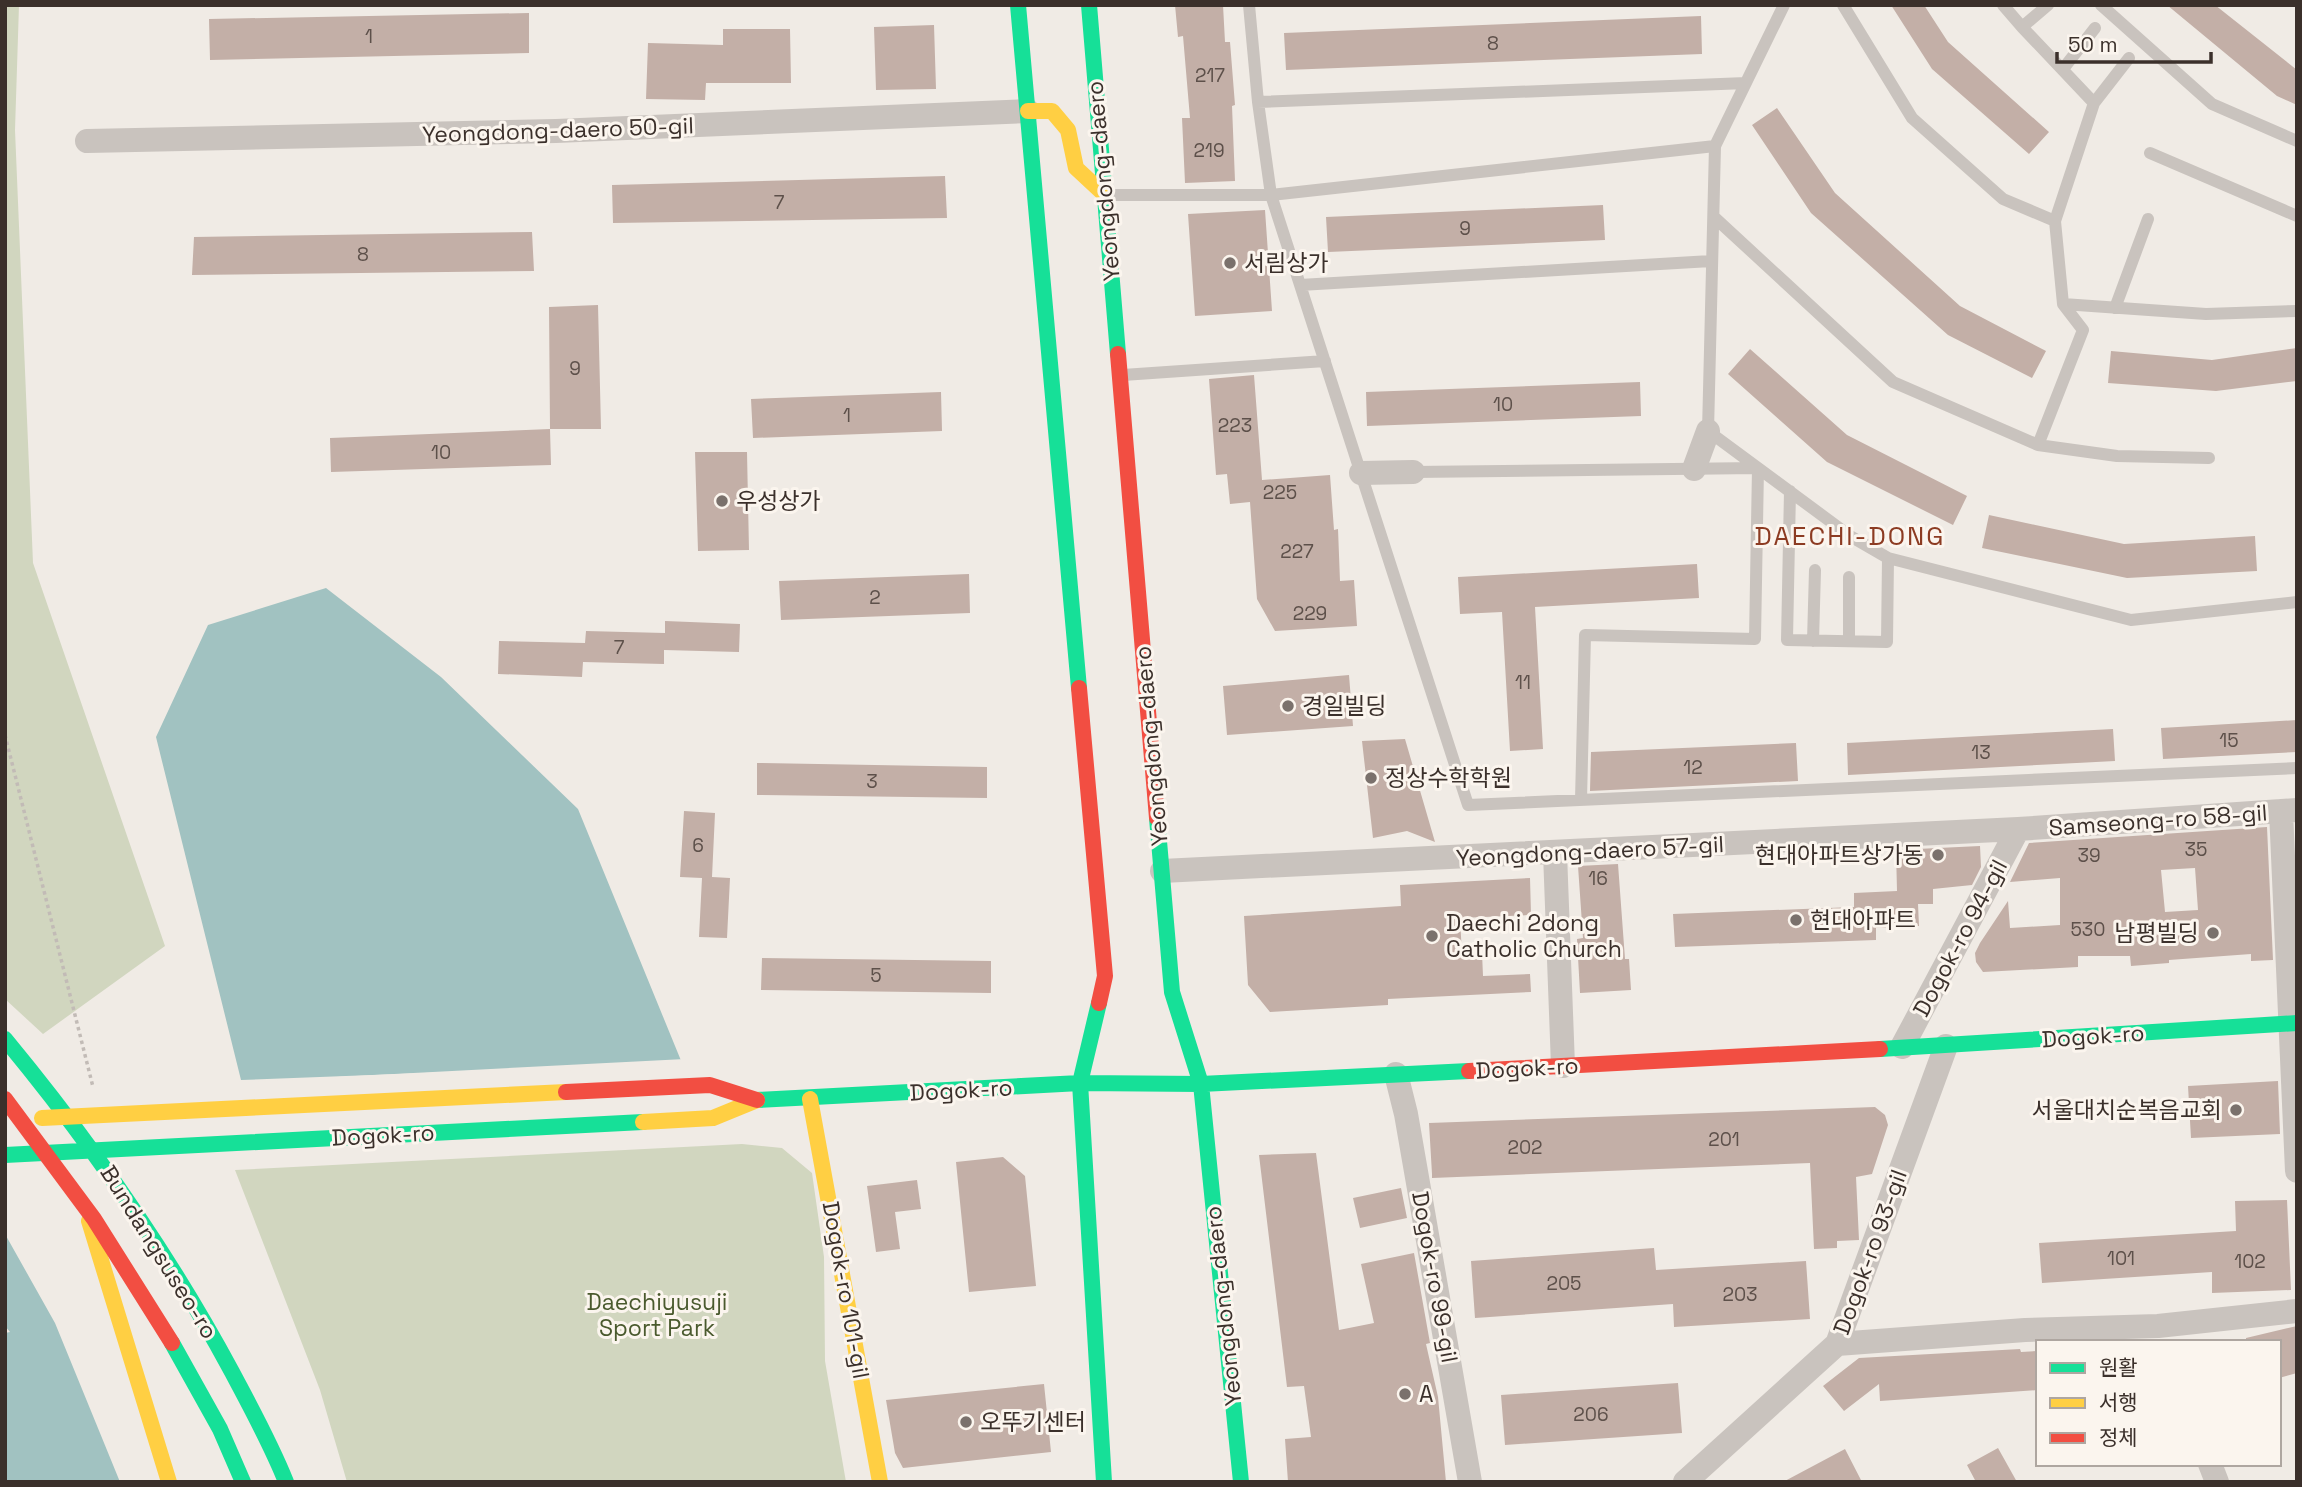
<svg xmlns="http://www.w3.org/2000/svg" width="2302" height="1487" font-family="'Space Grotesk','Noto Sans KR',sans-serif">
<style>
.green{fill:#d1d6bf}
.water{fill:#a1c2c1}
.pier{fill:#f0ebe5}
.building{fill:#c3afa7;fill-rule:evenodd}
.lines{fill:none;stroke-linecap:round;stroke-linejoin:round}
.path{stroke:#c2bbb6;stroke-width:3.5;stroke-dasharray:3.5 3.5;stroke-linecap:butt}
.lane{stroke:#c9c3be;stroke-width:12}
.street{stroke:#c9c3be;stroke-width:24}
.fast{stroke:#16e098;stroke-width:16}
.slow{stroke:#ffcf43;stroke-width:16}
.jam{stroke:#f24e42;stroke-width:16}
.fast-bridge{stroke:#16e098;stroke-width:16}
.slow-bridge{stroke:#ffcf43;stroke-width:16}
.jam-bridge{stroke:#f24e42;stroke-width:16}
.poi-dot{fill:#7a716c;stroke:#fbf5ee;stroke-width:2.5}
.labels{text-anchor:middle;stroke-width:6;stroke-linejoin:round;paint-order:stroke}
.number-label{font-size:19px;fill:#5d504a}
.street-label{font-size:23px;fill:#3b302b;stroke:#fbf5ee}
.poi-label{font-size:23px;fill:#3b302b;stroke:#fbf5ee;text-anchor:start}
.park-label{font-size:23px;fill:#4a5a2e;stroke:#fbf5ee}
.quarter-label{font-size:26px;letter-spacing:2px;fill:#8c3b22;stroke:#fbf5ee}
</style>
<rect width="100%" height="100%" fill="#f0ebe5"/>
<!-- green -->
<path class="green" d="M5,5H19L15,130L33,563L165,946L43,1034L5,999Z
M742,1144L782,1148L812,1173L824,1257L825,1361L846,1482H347L320,1390L235,1170Z"/>
<!-- water -->
<path class="water" d="M326,588L441,677L578,809L682,1063L241,1080L156,737L208,625Z
M5,1234L55,1323L120,1482H5V1333L10,1332L5,1326Z"/>
<!-- pier -->
<path class="pier" d="M685,1059L686,1064L683,1067L238,1082Z"/>
<!-- building -->
<path class="building" d="M1175,5H1223L1225,42H1230L1235,105L1232,106L1235,181L1185,183L1182,118H1190L1183,36L1178,37Z
M1891,5H1924L1948,42L2049,132L2029,154L1932,69Z
M2167,5H2215L2297,70V105L2277,96Z
M529,13V53L210,60L209,19Z
M1701,16L1702,54L1286,70L1284,33Z
M934,25L936,89L876,90L874,27Z
M723,29H790L791,83H706L705,100L646,99L648,43L723,45Z
M1777,108L1835,193L1960,306L2046,351L2032,378L1948,335L1811,213L1752,125Z
M945,176L947,218L613,223L612,185Z
M1603,205L1605,240L1328,252L1326,217Z
M1265,210L1272,311L1195,316L1188,214Z
M532,232L534,271L192,275L194,237Z
M598,305L601,429H550L549,307Z
M2297,348V381L2216,391L2108,383L2111,351L2212,360Z
M1750,349L1847,435L1967,496L1953,525L1827,462L1728,374Z
M1254,375L1262,480L1330,475L1334,530L1338,529L1340,581L1354,580L1357,626L1275,631L1257,599L1250,502L1230,504L1227,474L1216,475L1209,379Z
M1640,382L1641,416L1367,426L1366,392Z
M941,392L942,431L753,438L751,399Z
M550,429L551,465L331,472L330,438Z
M695,452H747L749,550L698,551Z
M1989,515L2124,544L2255,536L2257,571L2127,578L1982,548Z
M1697,564L1699,598L1535,607L1543,749L1510,751L1502,612L1460,614L1458,577Z
M969,574L970,613L781,620L779,581Z
M665,621L740,624L739,652L664,650V664L583,662L582,677L498,674L499,641L585,643L586,631L665,633Z
M1349,675L1353,726L1227,735L1223,686Z
M2297,720V752L2163,759L2161,728Z
M2113,729L2115,761L1848,775L1847,743Z
M1405,739L1435,842L1407,831L1373,838L1362,741Z
M1796,743L1798,781L1590,791L1591,752Z
M757,763L987,767V798L757,795Z
M684,811L715,813L712,877L730,878L727,938L699,937L702,878L680,877Z
M2267,827L2273,960L2251,961V954L2169,960V963L2131,966L2130,956H2078V967L1983,972L1976,962L1975,953L1980,943L2008,901L2010,928L2060,925V878L2010,882L2029,843ZM2195,868L2198,910L2165,912L2161,870Z
M1980,846L1981,867L1972,885L1933,889V904H1918L1919,926L1876,928V940L1675,947L1673,914L1854,907V893L1897,891L1896,850Z
M1618,864L1625,959H1629L1631,990L1580,993L1577,939L1583,938L1578,866Z
M1530,878L1531,915L1460,918L1462,955L1482,953L1483,976L1530,974L1531,992L1388,999V1005L1270,1012L1248,985L1244,916L1401,906L1400,885Z
M762,958L991,961V993L761,990Z
M2278,1081L2280,1134L2191,1138L2188,1086Z
M1875,1107L1885,1115L1888,1125L1872,1174L1856,1177L1859,1240L1837,1241V1248L1814,1249L1810,1163L1432,1178V1174L1429,1123Z
M1316,1153L1339,1330L1374,1323L1361,1264L1414,1253L1430,1343L1426,1344L1438,1397L1446,1482H1288L1285,1439L1311,1437L1304,1386L1287,1387L1259,1155Z
M1003,1157L1025,1176L1036,1286L969,1292L956,1162Z
M917,1180L921,1209L895,1212L900,1249L876,1252L867,1186Z
M1401,1188L1407,1218L1360,1228L1353,1198Z
M2287,1200L2291,1290L2212,1293V1272L2042,1283L2039,1243L2236,1231L2235,1201Z
M1654,1248L1656,1270L1806,1261L1810,1319L1674,1327L1673,1304L1475,1318L1471,1261Z
M2297,1326V1373L2279,1378V1342H2246V1338Z
M2020,1349L2021,1352L2038,1351V1390L1880,1401L1879,1384L1844,1411L1823,1386L1859,1358Z
M1678,1383L1682,1433L1505,1445L1501,1395Z
M1044,1384L1051,1452L903,1468L895,1453L886,1400Z
M1998,1448L2017,1482H1976L1967,1465Z
M1845,1449L1862,1482H1783Z"/>
<g class="lines">
<!-- path -->
<path class="path" d="M5,735L93,1087"/>
<!-- lane -->
<path class="lane" d="M1249,5L1258,102L1271,195L1468,805L2297,768
M1843,5L1912,118L2003,199L2055,221
M2003,5L2022,27
M2048,5L2022,27L2094,103L2055,221L2063,304
M2101,5L2212,104L2297,141
M2063,69L2095,28
M1258,102L1746,83
M2094,103L2129,58
M1715,146L1784,5
M2150,153L2297,216
M1109,195H1271L1715,146L1708,431L1850,536L1888,558L2131,620L2297,602
M1714,217L1893,382L2038,445L2117,456L2209,458
M1300,285L1711,261
M2115,308L2148,219
M1123,375L1325,361
M2038,445L2083,330L2063,304L2206,314L2297,311
M1413,472L1758,468L1755,639L1585,635L1581,800
M1790,491L1787,640L1887,642L1888,558
M1813,641L1815,570
M1849,641V577"/>
<!-- street -->
<path class="street" d="M87,141L556,131L1028,111
M1694,469L1708,431
M1361,473L1413,472
M2281,811L2297,1171
M1555,853L1563,1066
M1162,871L2018,829L2297,810
M1902,1047L2018,829
M1396,1074L1406,1114L1470,1482
M1837,1344L2025,1330L2158,1326L2297,1311
M2210,1464L2217,1482
M1685,1482L1837,1344L1946,1046"/>
<!-- fast -->
<path class="fast" d="M1018,5L1079,688
M1089,5L1118,354
M1157,818L1172,992L1201,1084L1241,1482
M1099,1003L1080,1083L1104,1482
M1880,1049L2297,1023
M757,1100L1080,1083L1201,1084L1469,1071"/>
<!-- slow -->
<path class="slow" d="M1028,111H1052L1068,130L1076,168L1105,195
M810,1099L880,1482
M89,1221L169,1482"/>
<!-- jam -->
<path class="jam" d="M1118,354L1157,818
M1079,688L1105,976L1099,1003
M1469,1071L1880,1049"/>
<!-- fast-bridge -->
<path class="fast-bridge" d="M5,1039C91,1143 168,1253 232,1372C251,1408 271,1444 286,1482
M5,1155L643,1122
M172,1343L220,1429L243,1482"/>
<!-- slow-bridge -->
<path class="slow-bridge" d="M42,1118L566,1092
M643,1122L713,1118L757,1100"/>
<!-- jam-bridge -->
<path class="jam-bridge" d="M566,1092L710,1085L757,1100
M5,1099L94,1219L172,1343"/>
</g>
<!-- markers -->
<g class="poi-dot">
<circle cx="1230" cy="263" r="7"/>
<circle cx="722" cy="501" r="7"/>
<circle cx="1288" cy="706" r="7"/>
<circle cx="1371" cy="778" r="7"/>
<circle cx="1938" cy="855" r="7"/>
<circle cx="1796" cy="920" r="7"/>
<circle cx="2213" cy="933" r="7"/>
<circle cx="1432" cy="936" r="7"/>
<circle cx="2236" cy="1110" r="7"/>
<circle cx="1405" cy="1394" r="7"/>
<circle cx="966" cy="1422" r="7"/>
</g>
<g class="labels">
<!-- number labels -->
<g class="number-label">
<text x="369" y="43">1</text>
<text x="1493" y="50">8</text>
<text x="1210" y="82">217</text>
<text x="1209" y="157">219</text>
<text x="779" y="209">7</text>
<text x="1465" y="235">9</text>
<text x="363" y="261">8</text>
<text x="575" y="375">9</text>
<text x="1503" y="411">10</text>
<text x="847" y="422">1</text>
<text x="1235" y="432">223</text>
<text x="441" y="459">10</text>
<text x="1280" y="499">225</text>
<text x="1297" y="558">227</text>
<text x="875" y="604">2</text>
<text x="1310" y="620">229</text>
<text x="619" y="654">7</text>
<text x="1523" y="689">11</text>
<text x="2229" y="747">15</text>
<text x="1981" y="759">13</text>
<text x="1693" y="774">12</text>
<text x="872" y="788">3</text>
<text x="698" y="852">6</text>
<text x="2196" y="856">35</text>
<text x="2089" y="862">39</text>
<text x="1598" y="885">16</text>
<text x="2088" y="936">530</text>
<text x="876" y="982">5</text>
<text x="1724" y="1146">201</text>
<text x="1525" y="1154">202</text>
<text x="2121" y="1265">101</text>
<text x="2250" y="1268">102</text>
<text x="1564" y="1290">205</text>
<text x="1740" y="1301">203</text>
<text x="1591" y="1421">206</text>
</g>
<!-- street labels -->
<g class="street-label">
<text transform="translate(558 130) rotate(-2)" y="8">Yeongdong-daero 50-gil</text>
<text transform="translate(1103 181) rotate(-95)" y="8">Yeongdong-daero</text>
<text transform="translate(1151 746) rotate(-95)" y="8">Yeongdong-daero</text>
<text transform="translate(2158 820) rotate(-4)" y="8">Samseong-ro 58-gil</text>
<text transform="translate(1590 851) rotate(-3)" y="8">Yeongdong-daero 57-gil</text>
<text transform="translate(1960 938) rotate(-62)" y="8">Dogok-ro 94-gil</text>
<text transform="translate(2093 1036) rotate(-4)" y="8">Dogok-ro</text>
<text transform="translate(1527 1068) rotate(-3)" y="8">Dogok-ro</text>
<text transform="translate(961 1090) rotate(-3)" y="8">Dogok-ro</text>
<text transform="translate(383 1135) rotate(-3)" y="8">Dogok-ro</text>
<text transform="translate(159 1252) rotate(58)" y="8">Bundangsuseo-ro</text>
<text transform="translate(1870 1252) rotate(-70)" y="8">Dogok-ro 93-gil</text>
<text transform="translate(1435 1277) rotate(80)" y="8">Dogok-ro 99-gil</text>
<text transform="translate(846 1290) rotate(80)" y="8">Dogok-ro 101-gil</text>
<text transform="translate(1223 1306) rotate(-96)" y="8">Yeongdong-daero</text>
</g>
<!-- poi labels -->
<g class="poi-label">
<text x="1244" y="271">서림상가</text>
<text x="736" y="509">우성상가</text>
<text x="1302" y="714">경일빌딩</text>
<text x="1385" y="786">정상수학학원</text>
<text x="1924" y="863" text-anchor="end">현대아파트상가동</text>
<text x="1810" y="928">현대아파트</text>
<text x="1446" y="931">Daechi 2dong<tspan x="1446" dy="26">Catholic Church</tspan></text>
<text x="2199" y="941" text-anchor="end">남평빌딩</text>
<text x="2222" y="1118" text-anchor="end">서울대치순복음교회</text>
<text x="1419" y="1402">A</text>
<text x="980" y="1430">오뚜기센터</text>
</g>
<!-- park labels -->
<g class="park-label">
<text x="657" y="1310">Daechiyusuji<tspan x="657" dy="26">Sport Park</tspan></text>
</g>
<!-- quarter labels -->
<g class="quarter-label">
<text x="1850" y="545">DAECHI-DONG</text>
</g>
</g>
<!-- border -->
<rect width="2302" height="1487" fill="none" stroke="#3b302b" stroke-width="14"/>
<!-- legend -->
<rect x="2036" y="1340" width="245" height="126" fill="#fbf5ee" stroke="#aea6a0" stroke-width="2"/>
<rect x="2050" y="1363" width="35" height="10" fill="#16e098" stroke="#aea6a0" stroke-width="2"/>
<text x="2099" y="1375" font-size="21" fill="#3b302b">원활</text>
<rect x="2050" y="1398" width="35" height="10" fill="#ffcf43" stroke="#aea6a0" stroke-width="2"/>
<text x="2099" y="1410" font-size="21" fill="#3b302b">서행</text>
<rect x="2050" y="1433" width="35" height="10" fill="#f24e42" stroke="#aea6a0" stroke-width="2"/>
<text x="2099" y="1445" font-size="21" fill="#3b302b">정체</text>
<!-- scale -->
<path d="M2057 52v10h154v-10" fill="none" stroke="#3b302b" stroke-width="3.5"/>
<text x="2068" y="52" font-size="21" fill="#3b302b" stroke="#fbf5ee" stroke-width="5" paint-order="stroke">50 m</text>
</svg>
